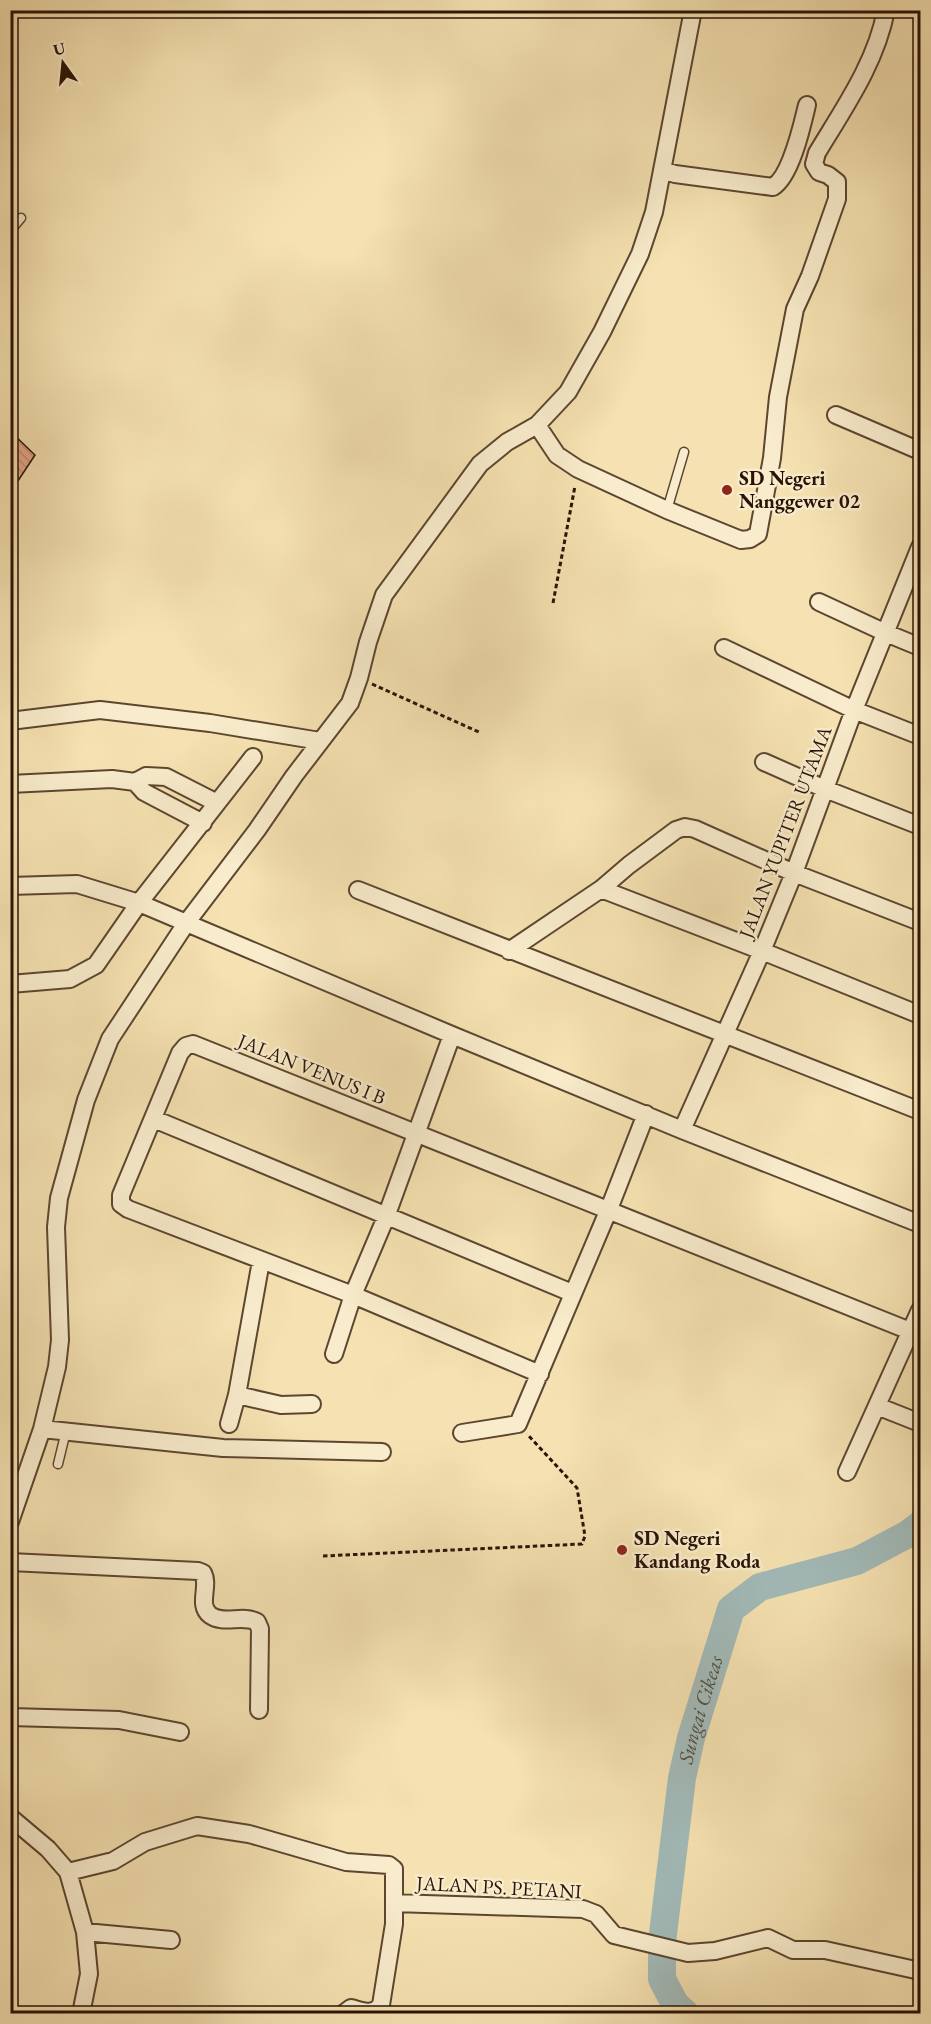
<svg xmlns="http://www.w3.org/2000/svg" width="931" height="2024" font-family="'EB Garamond',serif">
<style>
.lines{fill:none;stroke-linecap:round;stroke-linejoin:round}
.river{stroke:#a2bab8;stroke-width:28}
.building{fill:url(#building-back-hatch);stroke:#2a1306;stroke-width:1.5}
.lane-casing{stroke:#5d4631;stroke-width:11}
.street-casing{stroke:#5d4631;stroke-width:20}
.path{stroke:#2a1306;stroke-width:3;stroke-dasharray:4.5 3;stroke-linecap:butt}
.lane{stroke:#f8eccc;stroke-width:8}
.street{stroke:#f8eccc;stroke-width:16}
.poi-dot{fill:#8f2418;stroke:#f8eccc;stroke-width:2}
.labels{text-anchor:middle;stroke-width:5;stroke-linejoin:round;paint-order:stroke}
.poi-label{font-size:20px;font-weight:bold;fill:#2a1306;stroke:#f8eccc;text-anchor:start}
.street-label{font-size:20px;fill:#2a1306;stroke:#f8eccc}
.water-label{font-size:21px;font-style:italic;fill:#544d44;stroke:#f8eccc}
</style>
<defs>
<pattern id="building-back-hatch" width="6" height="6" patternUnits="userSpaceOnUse" patternTransform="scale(1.5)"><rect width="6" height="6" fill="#e7a88d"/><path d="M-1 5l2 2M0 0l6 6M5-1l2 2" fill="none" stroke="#c69078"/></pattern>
</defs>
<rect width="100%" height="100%" fill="#f5e1b1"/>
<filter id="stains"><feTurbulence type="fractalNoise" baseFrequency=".00333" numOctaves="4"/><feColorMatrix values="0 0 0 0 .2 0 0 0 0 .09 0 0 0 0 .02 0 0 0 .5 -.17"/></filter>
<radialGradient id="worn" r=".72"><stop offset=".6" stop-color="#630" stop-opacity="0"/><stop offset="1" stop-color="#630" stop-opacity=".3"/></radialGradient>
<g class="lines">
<!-- river -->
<path class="river" id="s1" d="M686,2014L675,2004L662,1979V1942L682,1778L691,1738L731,1609L760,1587L857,1561L908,1534L920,1525"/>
</g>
<!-- building -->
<path class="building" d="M10,431L35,455L10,493Z"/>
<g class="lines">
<!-- lane casing -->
<g class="lane-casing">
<path id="lane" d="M10,231L21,218
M667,510L684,452
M58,1464L66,1431"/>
</g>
<!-- street casing -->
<g class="street-casing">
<path id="street" d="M662,170L675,174L773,187C791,176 802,126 807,105
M836,415L920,451
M537,425L557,455L578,469L667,510L741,540L750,539L758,534L772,458L778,397L795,309L810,276L837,199V182L828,175L819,172L814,164L817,153C844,108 876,63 886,10
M819,602L886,633L920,647
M724,648L854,710L920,736
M10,721L100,710L210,723L320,741
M764,762L825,789L920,826
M135,782L144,792L203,823
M10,784L112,779L135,782L146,776L166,777L217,803
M10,886L77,884L139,903L452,1035L682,1130L920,1224
M601,889L762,951L920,1015
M358,890L920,1111
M509,951L601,889L629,865L676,830L685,827L695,829L794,873L920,922
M10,984L70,979L96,965L139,903L253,757
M154,1119L572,1293
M682,1130L762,951L794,873L854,710L920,547
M334,1354L353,1295L386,1217L452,1035
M540,1374L353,1295L128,1209L121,1204V1195L180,1053L186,1046L193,1044L920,1335
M237,1395L281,1405L312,1404
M877,1406L920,1423
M229,1424L237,1395L261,1261
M42,1429L223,1448L382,1452
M462,1433L518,1424L609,1209L646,1114
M847,1472L920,1310
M10,1522L42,1429L57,1367L60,1340L56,1227L59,1198L86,1100L110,1039L187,922L257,830L294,776L350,703L359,678L368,642L384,595L480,464L507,442L537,425L568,392L602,332L640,254L654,212L693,10
M10,1562L198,1571L203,1573C210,1586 197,1605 210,1615C223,1625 243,1614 257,1622L260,1629L259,1710
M10,1717L119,1720L180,1732
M10,1817L48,1849L68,1872L85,1932L89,1974L81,2014
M68,1872L113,1861L145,1842L197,1826L249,1834L346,1862L389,1865L394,1869V1924L381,2005C373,2016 363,2011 351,2008L343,2014
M394,1903L583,1909L596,1914L614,1935L688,1953L715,1951L768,1938L793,1950H825L920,1971
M85,1932L171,1940"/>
</g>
<!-- path -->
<path class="path" d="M553,603L575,486
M372,684L481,733
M323,1556L582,1544L585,1536L577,1488L527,1434"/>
<!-- lane -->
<use href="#lane" class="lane"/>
<!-- street -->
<use href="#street" class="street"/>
</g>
<!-- markers -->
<g class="poi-dot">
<circle cx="727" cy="490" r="6"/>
<circle cx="622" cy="1550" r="6"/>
</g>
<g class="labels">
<!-- poi labels -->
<g class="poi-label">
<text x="739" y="485">SD Negeri<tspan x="739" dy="23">Nanggewer 02</tspan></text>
<text x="634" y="1545">SD Negeri<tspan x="634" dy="23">Kandang Roda</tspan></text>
</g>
<!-- street labels -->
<g class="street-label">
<text transform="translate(785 832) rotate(-69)" y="7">JALAN YUPITER UTAMA</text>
<text transform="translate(312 1069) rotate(22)" y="7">JALAN VENUS I B</text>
<text transform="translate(499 1887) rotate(3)" y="7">JALAN PS. PETANI</text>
</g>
<!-- water labels -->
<g class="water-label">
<text dy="7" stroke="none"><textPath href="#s1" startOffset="316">Sungai Cikeas</textPath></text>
</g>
</g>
<!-- margin -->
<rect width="931" height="2024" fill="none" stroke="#f5e1b1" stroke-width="36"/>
<rect x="12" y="12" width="907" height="2000" fill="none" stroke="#2a1306" stroke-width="3"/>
<rect x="18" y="18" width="895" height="1988" fill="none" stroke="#2a1306" stroke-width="1.5"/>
<!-- north arrow -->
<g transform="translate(63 63) rotate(345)" stroke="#f8eccc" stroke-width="4.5" paint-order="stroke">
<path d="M0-4.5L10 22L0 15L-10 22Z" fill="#2a1306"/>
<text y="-9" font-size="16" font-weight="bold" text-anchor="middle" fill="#2a1306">U</text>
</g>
<rect width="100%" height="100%" filter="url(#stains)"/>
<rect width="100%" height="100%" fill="url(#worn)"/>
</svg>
